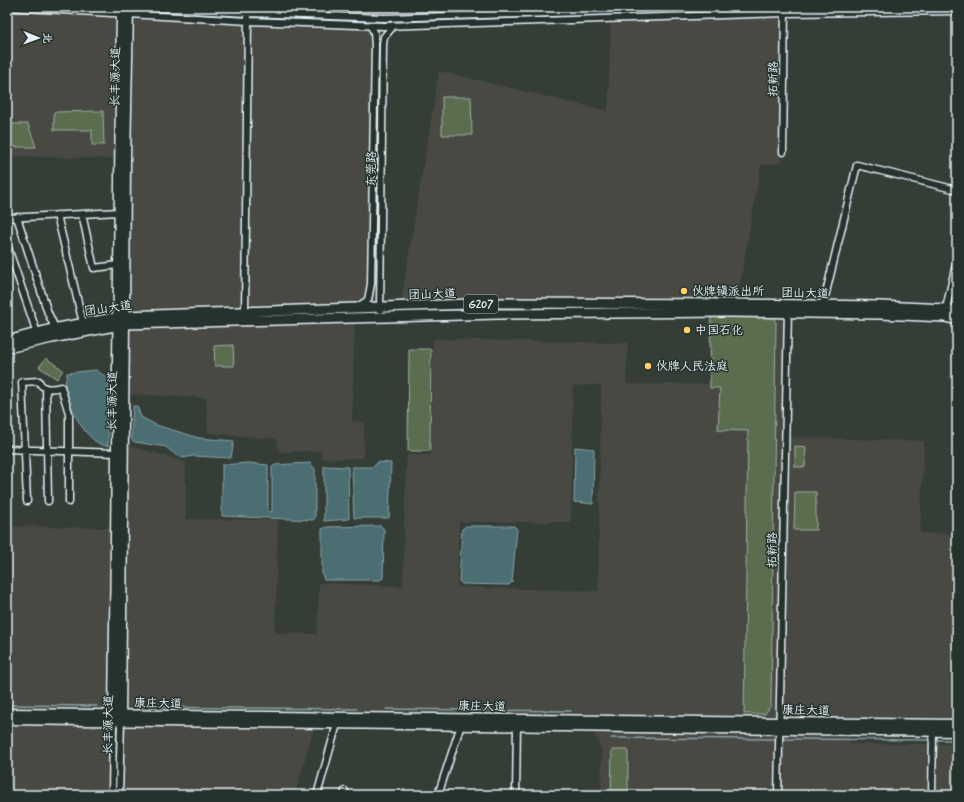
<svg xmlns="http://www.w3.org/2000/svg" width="964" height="802" font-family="Mynerve,'LXGW WenKai TC',sans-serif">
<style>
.built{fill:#474943;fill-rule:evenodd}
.green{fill:#5a6d50;stroke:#a1afa4}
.water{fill:#4b6e72;stroke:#8aa2a8}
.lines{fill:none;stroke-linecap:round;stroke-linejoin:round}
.stream{stroke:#8aa2a8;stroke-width:1.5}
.minor-casing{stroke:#e8f1f8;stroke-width:9}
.major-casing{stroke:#e8f1f8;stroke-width:11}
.highway-casing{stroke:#e8f1f8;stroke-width:12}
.minor{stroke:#26332d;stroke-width:6}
.major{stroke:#26332d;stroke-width:8}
.highway{stroke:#26332d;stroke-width:9}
.poi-dot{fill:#ffd166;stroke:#26332d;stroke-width:1.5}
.labels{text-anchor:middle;stroke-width:3;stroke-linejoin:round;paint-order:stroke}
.shield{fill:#26332d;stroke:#aeb8bb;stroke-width:1}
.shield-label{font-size:11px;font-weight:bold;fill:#e8f1f8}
.street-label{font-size:12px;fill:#e8f1f8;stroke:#26332d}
.poi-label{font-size:12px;fill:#e8f1f8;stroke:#26332d;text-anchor:start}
</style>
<rect width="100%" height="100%" fill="#353d37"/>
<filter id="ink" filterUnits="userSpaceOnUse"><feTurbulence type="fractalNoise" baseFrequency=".025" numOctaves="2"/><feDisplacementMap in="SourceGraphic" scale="8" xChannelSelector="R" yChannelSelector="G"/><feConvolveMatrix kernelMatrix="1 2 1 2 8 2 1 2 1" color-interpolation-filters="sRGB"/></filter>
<g filter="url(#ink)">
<!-- built -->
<path class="built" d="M7,7H550V13L455,16V21H380L377,307L125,316L126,159L7,156Z
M785,13L783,152L781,163L761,165L739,289L730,304L400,307L439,71L608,111L611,19Z
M708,312L788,313L785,437L924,441L920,533L953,534L950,724L121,714L124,444L186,462V519L278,520L275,633L317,634L319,583L403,586L404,523L407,455H431L433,339L628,343L626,384H708ZM601,385L598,591L457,587L459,522H571L573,386Z
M355,318L352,421L364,422V458L321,459V451L279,452L277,439L208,433L206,398L124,394L125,324Z
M7,526L115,528L113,714L7,713Z
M7,720L113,721L112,795H7Z
M121,721L315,724L295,795H119Z
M591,727L850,731V744H957V795H601L602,751Z"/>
<!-- green -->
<path class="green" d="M442,97H471L472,135H442Z
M103,111L104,145H92V130H54V112Z
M7,124H28L36,147H7Z
M711,316H773L776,323L771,705L765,714H744L748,431L718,430L720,388H710Z
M233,345L234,366H215L214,346Z
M409,349H431L430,451H408Z
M46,358L63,370L57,379L39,367Z
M795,446L806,447L805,467H795Z
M795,492H816V530H794Z
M612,750H628V795H611Z"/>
<!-- water -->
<path class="water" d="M96,370L109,379L108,446C87,446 66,403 65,385C65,381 67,377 67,373Z
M133,406H137L141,417L156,425L199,438L234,441L231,458L193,456L183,458L176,455L166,447L135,442L131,439Z
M575,447L594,449L593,504L574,502Z
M378,462L391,463L389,518H354L352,467H373Z
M248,463L268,465V511L271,512L272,511V467L275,465L310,463L315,469V518L313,520L222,516V465Z
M324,466L348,467L349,519L324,521Z
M381,526L384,529L383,578L380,580H324L322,573V529L327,527Z
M466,526H514L517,529L512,582L509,585L462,584L459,581L462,529Z"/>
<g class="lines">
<!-- stream -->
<path class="stream" d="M7,705L97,706
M137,707L357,709
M386,709L571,711
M611,738L777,739
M781,739L931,740
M935,740H957"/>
<!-- minor casing -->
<g class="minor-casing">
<path id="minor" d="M9,7L248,21L384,26L785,13L957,11
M137,7L248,13L384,18L745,7
M783,152L785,7
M82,214L94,268L118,265
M57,215L83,323
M17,217L48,313L55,328
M7,218L119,212
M7,245L37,333
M823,305L857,165L957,190
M356,308L368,300L371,284L375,46L374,32L370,25
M380,310L383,44L384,37L394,25
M945,313L957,260
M245,316L248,17
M46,388L48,501
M7,449L116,453
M27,501L22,382L39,381C42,391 53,389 61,387L69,413V502
M112,795L113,721
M119,795L121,721
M317,795L337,724
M344,795L345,791
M438,795L461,725
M516,795L517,723
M778,795L788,311
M932,795L933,732"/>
</g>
<!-- major casing -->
<g class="major-casing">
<path id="major" d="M7,713L957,724
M113,718L121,7
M121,719L125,324L126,159L129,7
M7,720L957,732"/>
</g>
<!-- highway casing -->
<g class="highway-casing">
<path id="highway" d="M7,341L52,329L125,316L498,303L730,304L880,306L946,309L957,312
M7,348L52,338L125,324L498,314L730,312L880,314L945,317L957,320"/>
</g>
<!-- minor -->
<use href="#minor" class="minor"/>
<!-- major -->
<use href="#major" class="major"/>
<!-- highway -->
<use href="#highway" class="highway"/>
</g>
</g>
<!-- markers -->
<g class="poi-dot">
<circle cx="684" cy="291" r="4"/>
<circle cx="687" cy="330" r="4"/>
<circle cx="648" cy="366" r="4"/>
</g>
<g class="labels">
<!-- shield labels -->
<rect class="shield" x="464" y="295" width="34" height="18" rx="3"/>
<g class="shield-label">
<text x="481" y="308">G207</text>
</g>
<!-- street labels -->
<g class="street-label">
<text transform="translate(115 77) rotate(-89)" y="4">长丰源大道</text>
<text transform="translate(773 79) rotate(-89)" y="4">拓新路</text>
<text transform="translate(371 169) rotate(-89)" y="4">东莞路</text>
<text transform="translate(805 293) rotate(1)" y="4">团山大道</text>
<text transform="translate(432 294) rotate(-2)" y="4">团山大道</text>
<text transform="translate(108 308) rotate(-8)" y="4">团山大道</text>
<text transform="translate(112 401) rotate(-89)" y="4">长丰源大道</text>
<text transform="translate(772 550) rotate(-89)" y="4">拓新路</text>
<text transform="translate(158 703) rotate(1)" y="4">康庄大道</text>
<text transform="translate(482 706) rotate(1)" y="4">康庄大道</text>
<text transform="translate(806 710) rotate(1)" y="4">康庄大道</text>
<text transform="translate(108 725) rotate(-89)" y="4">长丰源大道</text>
</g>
<!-- poi labels -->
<g class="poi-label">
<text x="692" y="295">伙牌镇派出所</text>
<text x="695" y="334">中国石化</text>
<text x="656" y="370">伙牌人民法庭</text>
</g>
</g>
<!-- margin -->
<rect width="964" height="802" fill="none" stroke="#26332d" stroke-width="24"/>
<rect x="12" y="12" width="940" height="778" fill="none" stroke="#e8f1f8" stroke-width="1.5" filter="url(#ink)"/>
<!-- north arrow -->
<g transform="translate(38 38) rotate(91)" stroke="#26332d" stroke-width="3" paint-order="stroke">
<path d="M0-3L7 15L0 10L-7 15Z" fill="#e8f1f8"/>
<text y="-6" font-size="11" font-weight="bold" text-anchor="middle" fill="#e8f1f8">北</text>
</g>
</svg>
